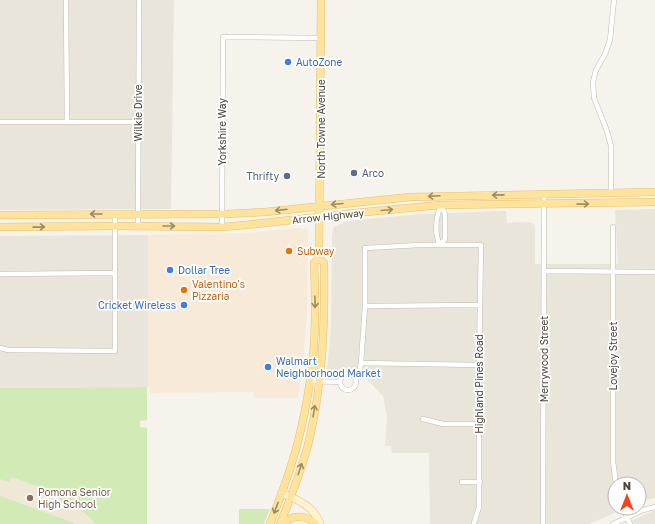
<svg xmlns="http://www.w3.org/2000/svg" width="655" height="524" font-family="'Golos Text',sans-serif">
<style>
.residential{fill:#eae5da}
.commercial{fill:#f7ead8}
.education{fill:#efe8d6}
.green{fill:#d2eab5}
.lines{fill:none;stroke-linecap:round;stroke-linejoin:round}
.street-casing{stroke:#c2bbae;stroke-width:5.5}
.secondary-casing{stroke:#d6c79b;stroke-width:8}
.primary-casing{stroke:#e6c16a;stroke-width:8}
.street{stroke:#fff;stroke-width:4.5}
.secondary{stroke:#fff3cd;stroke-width:7}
.primary{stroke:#ffe39c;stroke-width:7}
.oneway{stroke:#9c8c66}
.shop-dot{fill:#3f7fe0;stroke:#fff;stroke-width:1.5}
.service-dot{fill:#5c6f8a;stroke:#fff;stroke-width:1.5}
.food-dot{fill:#e8710a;stroke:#fff;stroke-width:1.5}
.education-dot{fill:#8d6e63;stroke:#fff;stroke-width:1.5}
.labels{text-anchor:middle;stroke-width:3.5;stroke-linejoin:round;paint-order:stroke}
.shop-label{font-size:10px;fill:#366cbe;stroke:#fff;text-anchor:start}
.street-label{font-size:10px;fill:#4b4439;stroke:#fff}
.service-label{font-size:10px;fill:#4e5e75;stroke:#fff;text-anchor:start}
.food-label{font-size:10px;fill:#c56008;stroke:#fff;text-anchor:start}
.education-label{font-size:10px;fill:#785e54;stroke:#fff;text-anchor:start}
</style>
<rect width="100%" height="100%" fill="#f6f3ec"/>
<!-- residential -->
<path class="residential" d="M0,0H174L171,209L0,210Z
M655,209V498L639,501V484H615V508H626L589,524H430L429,453H392L391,446H385L387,417L383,396L362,374H329L327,370L331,327L332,235L334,227L347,221L421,214L506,211L507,223L523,222L533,223L535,226V264H618L615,210Z
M148,235V387L0,388V236Z
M655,510V524H625Z"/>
<!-- commercial -->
<path class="commercial" d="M299,228L307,229L308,233L307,315L304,350L298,398H254L253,392L150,393V387H148V235L246,233Z"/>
<!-- education -->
<path class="education" d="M0,473L61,495L59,500L77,507L87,514L95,524H0Z"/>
<!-- green -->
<path class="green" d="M147,387V420L140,421V427L147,428V524H95C84,510 75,506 59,500L61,495L11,477L9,482L0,479V388Z
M0,496L74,523V524H0Z
M239,509H270L264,524H239Z"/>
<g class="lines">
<!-- street casing -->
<g class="street-casing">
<path id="street" d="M66,0L67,122
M0,122H138
M611,193V146L607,131L594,98L593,82L596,70L605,54L610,40L614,0
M441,205L445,214V239L440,245C434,234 436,216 441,205Z
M138,226L139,0
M222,227L223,37L321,38
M613,227V461L616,484
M545,271L655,272
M0,274L115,273
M365,306L479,305
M0,348L8,350L115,351V214
M361,363L365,306V248L419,245H481L479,365V507L474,523
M340 382a8 8 0 1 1 16 0a8 8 0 1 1-16 0Z
M354,377L360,369L361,363L479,365
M310,381L340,382
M423,419L443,424H479
M462,482H480
M623,508L630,524
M543,524L544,193
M613,524L643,510L655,507"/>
</g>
<!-- secondary casing -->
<g class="secondary-casing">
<path id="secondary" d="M281,493C297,499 315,507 320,524"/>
</g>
<!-- primary casing -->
<g class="primary-casing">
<path id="primary" d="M0,215L226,214L265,212L410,197L655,192
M0,227L115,226L222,227L246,225L355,213L441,205L655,202
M270,524C277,506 284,488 290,469C305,423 315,364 315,316C315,298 315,281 314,263L319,258L321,0
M280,524C291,497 302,469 309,441C323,382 325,323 324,263L319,258
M283,524C293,514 306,515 316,524"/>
</g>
<!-- street -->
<use href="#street" class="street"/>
<!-- secondary -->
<use href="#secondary" class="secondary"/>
<!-- primary -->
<use href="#primary" class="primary"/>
</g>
<!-- one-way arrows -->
<defs><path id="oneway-shaft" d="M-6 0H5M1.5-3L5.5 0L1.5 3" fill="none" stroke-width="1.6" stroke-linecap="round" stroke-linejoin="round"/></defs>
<g class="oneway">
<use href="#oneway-shaft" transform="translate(498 195) rotate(179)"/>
<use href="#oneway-shaft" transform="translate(434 196) rotate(177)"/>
<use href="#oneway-shaft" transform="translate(337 204) rotate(175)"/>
<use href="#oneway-shaft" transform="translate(583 204) rotate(-1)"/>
<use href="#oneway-shaft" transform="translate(281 210) rotate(173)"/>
<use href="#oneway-shaft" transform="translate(387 210) rotate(-5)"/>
<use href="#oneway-shaft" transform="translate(96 214) rotate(180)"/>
<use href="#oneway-shaft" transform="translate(169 226)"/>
<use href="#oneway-shaft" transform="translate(39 227) rotate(-1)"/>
<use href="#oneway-shaft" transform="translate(315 302) rotate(89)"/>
<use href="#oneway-shaft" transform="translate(314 411) rotate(-81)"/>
<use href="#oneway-shaft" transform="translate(300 469) rotate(-72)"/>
<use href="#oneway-shaft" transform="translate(276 508) rotate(111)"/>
</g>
<!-- markers -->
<g class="shop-dot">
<circle cx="288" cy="62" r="4"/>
<circle cx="170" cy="270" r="4"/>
<circle cx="184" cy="305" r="4"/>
<circle cx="268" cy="367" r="4"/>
</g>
<g class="service-dot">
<circle cx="354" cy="173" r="4"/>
<circle cx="287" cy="176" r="4"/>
</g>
<g class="food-dot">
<circle cx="289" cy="251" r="4"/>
<circle cx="184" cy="290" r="4"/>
</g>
<circle class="education-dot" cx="30" cy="498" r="4"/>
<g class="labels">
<!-- shop labels -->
<g class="shop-label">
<text x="296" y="66">AutoZone</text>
<text x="178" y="274">Dollar Tree</text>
<text x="176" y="309" text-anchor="end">Cricket Wireless</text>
<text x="276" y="365">Walmart<tspan x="276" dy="12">Neighborhood Market</tspan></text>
</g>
<!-- street labels -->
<g class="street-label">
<text transform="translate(138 113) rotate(-90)" y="4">Wilkie Drive</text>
<text transform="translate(321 129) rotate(-90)" y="4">North Towne Avenue</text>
<text transform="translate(222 132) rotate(-90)" y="4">Yorkshire Way</text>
<text transform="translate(328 216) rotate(-6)" y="4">Arrow Highway</text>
<text transform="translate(613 356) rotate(-90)" y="4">Lovejoy Street</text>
<text transform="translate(544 359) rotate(-90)" y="4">Merrywood Street</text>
<text transform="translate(479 384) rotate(-90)" y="4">Highland Pines Road</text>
</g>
<!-- service labels -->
<g class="service-label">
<text x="362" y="177">Arco</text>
<text x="279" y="180" text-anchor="end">Thrifty</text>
</g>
<!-- food labels -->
<g class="food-label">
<text x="297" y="255">Subway</text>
<text x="192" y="288">Valentino's<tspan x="192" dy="12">Pizzaria</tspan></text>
</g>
<!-- education labels -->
<g class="education-label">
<text x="38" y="496">Pomona Senior<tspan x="38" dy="12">High School</tspan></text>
</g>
</g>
<!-- north arrow -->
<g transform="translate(627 496)"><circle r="19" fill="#ffffff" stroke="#b7b4b0"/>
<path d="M0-3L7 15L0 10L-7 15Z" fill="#fc3f1d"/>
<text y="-6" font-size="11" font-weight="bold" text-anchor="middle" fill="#4b4439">N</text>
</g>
</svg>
